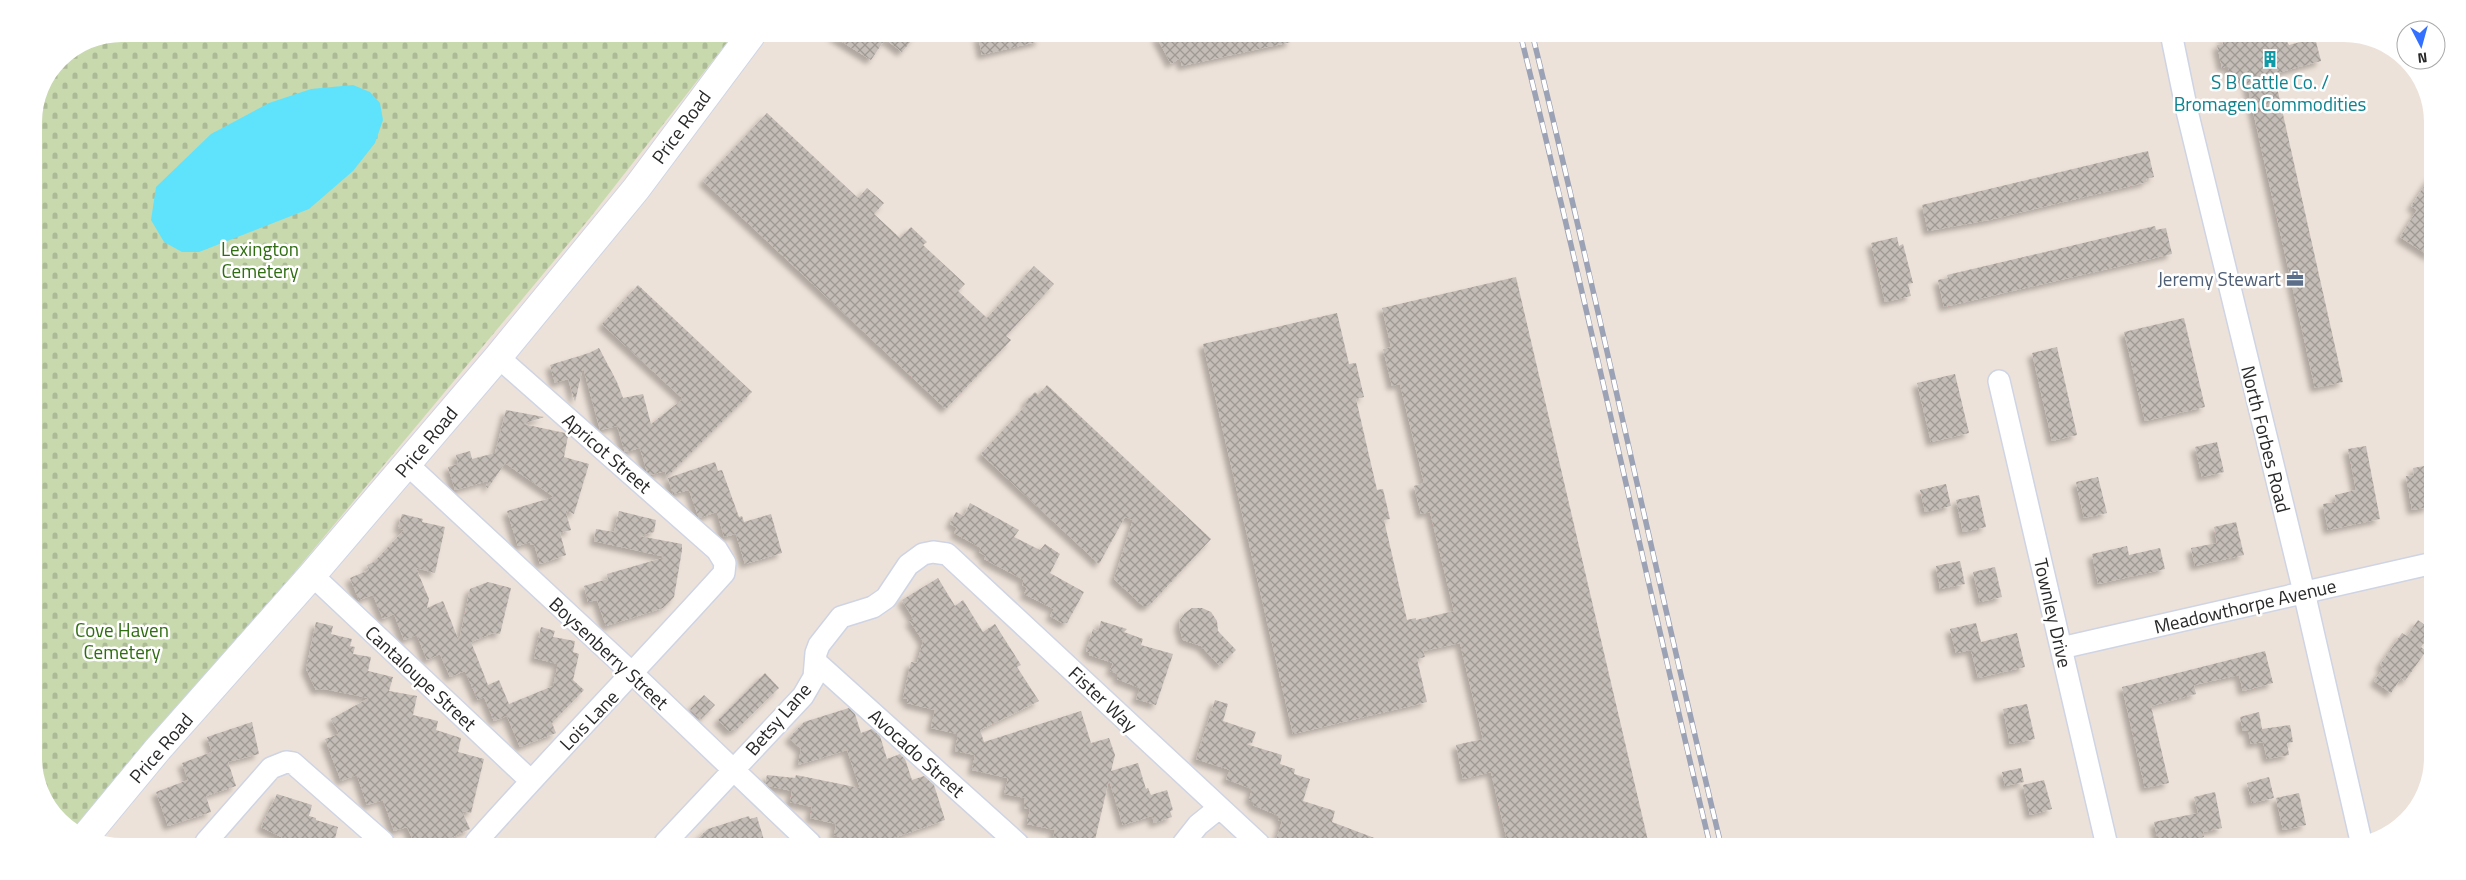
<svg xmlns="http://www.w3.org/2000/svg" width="2466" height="880" font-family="'Titillium Web',sans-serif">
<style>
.cemetery{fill:url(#cemetery-stones)}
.water{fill:#5fe3fc}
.building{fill:url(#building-cross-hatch);filter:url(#shadow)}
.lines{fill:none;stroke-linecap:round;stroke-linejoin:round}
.street-casing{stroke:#ced4e4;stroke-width:24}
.secondary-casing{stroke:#ced4e4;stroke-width:30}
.street{stroke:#fff;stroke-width:21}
.secondary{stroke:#fff;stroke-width:28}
.rail-casing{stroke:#9ba2b6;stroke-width:5.5}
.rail{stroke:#fff;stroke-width:4;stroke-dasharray:11;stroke-linecap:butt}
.labels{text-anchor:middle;stroke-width:5;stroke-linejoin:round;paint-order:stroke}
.culture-label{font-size:19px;fill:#0d838f;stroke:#fff}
.street-label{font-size:19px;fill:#292929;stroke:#fff}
.park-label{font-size:19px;fill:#2f6d11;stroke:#fff}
.service-label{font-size:19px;fill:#4e5e75;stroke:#fff;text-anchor:end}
</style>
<defs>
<pattern id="cemetery-stones" width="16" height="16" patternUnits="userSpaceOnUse" patternTransform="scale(1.25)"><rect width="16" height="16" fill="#c8d9ae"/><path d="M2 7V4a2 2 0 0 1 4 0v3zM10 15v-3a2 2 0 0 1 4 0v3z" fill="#acba96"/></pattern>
<pattern id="building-cross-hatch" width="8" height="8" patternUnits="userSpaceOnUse" patternTransform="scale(1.25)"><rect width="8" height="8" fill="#c4bcb6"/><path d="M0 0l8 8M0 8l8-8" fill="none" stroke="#9f9994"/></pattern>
<filter id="shadow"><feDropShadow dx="-4.5" dy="4.5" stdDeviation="2.5" flood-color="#0004"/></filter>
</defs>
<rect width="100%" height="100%" fill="#ede2d9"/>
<!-- cemetery -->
<path class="cemetery" d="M122,34L733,35L589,219L243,634L76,829L52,812L34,764V117L60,59L88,40Z"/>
<!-- water -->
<path class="water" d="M353,85L370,92L380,103L383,120L375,143L353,171L309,209L199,252H182L164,242L151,220L156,187L211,134L269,103L311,89Z"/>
<!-- building -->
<path class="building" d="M831,35H916L902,52L885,39L871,60Z
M978,36H1039L1040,41L982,55Z
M1156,36H1290L1291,42L1182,66L1180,58L1171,64Z
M2222,38H2285L2289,45L2315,38L2321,61L2274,74L2343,382L2315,388L2246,80L2232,83L2228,66L2222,68L2217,45L2223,44Z
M767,113L858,198L867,188L884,203L874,214L900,238L911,227L927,242L923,245L965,284L958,291L987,318L1034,266L1054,284L1006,336L1011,340L946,409L703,181Z
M2148,151L2154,177L2146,179L2147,182L1989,220L1928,231L1922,205Z
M2432,174V197L2431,257L2400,237L2417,210L2411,206Z
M2155,226L2156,230L2166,228L2172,254L1944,307L1938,280L1948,278L1947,275Z
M1897,237L1899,246L1903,244L1913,283L1908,284L1911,296L1885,302L1871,243Z
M1516,277L1649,845H1508L1491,772L1463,779L1456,745L1483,739L1460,643L1423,651L1425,657L1417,659L1427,702L1293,734L1203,344L1337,313L1349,364L1356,363L1364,397L1356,399L1377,490L1383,489L1390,519L1384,520L1407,620L1416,618V620L1454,611L1430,512L1421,514L1414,486L1424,483L1400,384L1392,386L1383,349L1391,347L1382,308Z
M638,285L752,392L667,477L665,471L651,475L647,472L640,448L625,452L617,426L600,430L583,367L575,402L568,379L555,383L550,365L589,353L599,348L617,382L623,398L643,394L651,424L683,399L602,324Z
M2184,318L2205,407L2145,421L2124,332Z
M2057,347L2077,435L2052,441L2032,353Z
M1955,374L1969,433L1931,442L1917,383Z
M1047,385L1211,539L1149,606H1143L1114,579L1133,520L1125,517L1099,564L981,454L1027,404L1025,402L1035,392L1038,395Z
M506,410L544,417L523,424L565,433L568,436L564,457L589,464L574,514L565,510L571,530L560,533L566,555L540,564L534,544L531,545L530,542L518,546L507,511L554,497L505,463L488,488L486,487L488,481L455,490L448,467L458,464L456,455L470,451L472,459L495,453Z
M2217,442L2224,472L2202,477L2195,447Z
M2366,446L2380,519L2328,530L2323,504L2336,502L2335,495L2356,490L2348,449Z
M715,462L718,471L722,470L739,517L742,516L744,522L771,514L782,553L745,564L736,534L724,537L717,512L699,518L689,490L673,494L668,478Z
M2430,465L2429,507L2412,510L2406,476L2414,475L2413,468Z
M2098,477L2107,513L2084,518L2076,482Z
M1946,484L1951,506L1925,512L1920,490Z
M1979,495L1986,527L1963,532L1956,500Z
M970,503L1019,530L1014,537L1040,550L1045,544L1060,554L1050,573L1084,592L1067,623H1062L1050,616L1054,609L1024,594L1027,588L1022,585L1024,580L984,559L986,556L979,552L981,548L954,533L957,528L950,524L956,512L964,516Z
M619,511L656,520L654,532L639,536L682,544V550L674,597L663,608L606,626L597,600L588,602L584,586L608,579L607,574L666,557L594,541L596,529L614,532Z
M402,514L423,519L422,522L445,527L435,573L416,568L429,599L427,608L443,601L459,641L470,589L488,582L511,588L500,634L493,633L471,642L488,685L499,680L509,704L553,686L558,664L534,658L541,627L555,631L553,637L575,641L573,652L579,654L573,680L584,690L552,723L556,733L520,747L507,716L494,721L484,697L478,700L465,671L450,677L440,654L427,660L417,635L404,640L394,614L383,619L373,595L359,600L350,578L369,570L367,565L374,562L404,530L398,528Z
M2236,522L2244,555L2195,566L2191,548L2217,543L2214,527Z
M2127,546L2129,555L2160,548L2165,569L2098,584L2092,554Z
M1960,561L1965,584L1940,589L1936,566Z
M1995,567L2002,597L1980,602L1973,572Z
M938,578L955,606L963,600L983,632L995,624L1021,665L1017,667L1039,701L980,730L984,742L1081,711L1091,743L1109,738L1115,755L1111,771L1138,763L1146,789L1148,788L1151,795L1167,790L1173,810L1170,811L1172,817L1154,823L1152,816L1123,825L1109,780L1094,844H1073L1053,839L1055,830L1027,824L1030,809L1024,808L1025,798L1004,794L1008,778L972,770L975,755L955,751L958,734L931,728L935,710L907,703L908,699L903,698L911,662L917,663L923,641L909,620H914L902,600Z
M1192,608H1202L1211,612L1217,621L1218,631L1236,650L1220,666L1201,646L1183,640L1179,627L1180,620L1185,613Z
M2418,620L2429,628V636L2421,647L2426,651L2405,681L2401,678L2391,693L2374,681L2383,668L2380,665L2402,633L2407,636Z
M1101,621L1127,629L1124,632L1143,639L1141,645L1173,654L1156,705L1136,699L1140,688L1117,679L1118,674L1110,671L1113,663L1089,655L1090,653L1086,651L1093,629L1098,631Z
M316,622L333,626L331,634L352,639L350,646L355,647L353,654L371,657L368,671L393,677L389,691L417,696L413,715L438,721L436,730L461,738L458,752L484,759L471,813L462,811L470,829L442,842H414L407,827L394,831L383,800L367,805L357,775L341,781L325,739L339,734L331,719L369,698L324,689L316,690L306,669Z
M1976,623L1981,642L2017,633L2025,667L1978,678L1971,650L1956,653L1950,629Z
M2265,651L2273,683L2243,691L2239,675L2194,685L2196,694L2151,706L2169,783L2145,788L2122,687Z
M765,673L779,688L735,731L733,729L730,732L718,720Z
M704,695L715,705L701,719L690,709Z
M1215,700L1228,704L1223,721L1256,732L1252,743L1246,744L1282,755L1280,764L1295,769L1294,774L1310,779L1303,801L1335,811L1332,822L1385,842V844H1275L1282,821L1278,820L1279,816L1253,805L1254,802L1249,800L1252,789L1226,779L1230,770L1196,759Z
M2027,704L2035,739L2010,744L2003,709Z
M849,708L855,714L861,733L872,729L880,736L887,759L900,754L905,759L912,780L924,776L934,785L945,820L879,843H839L840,837L834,835L836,824L810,818L812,807L790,802L792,791L769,786L765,783L767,775L795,778L796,775L860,788L847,750L798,765L801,749L789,738L804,722Z
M2259,712L2262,729L2290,725L2293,742L2287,743L2289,755L2267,759L2263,742L2251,744L2248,730L2243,731L2240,717Z
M252,722L259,754L228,762L236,786L206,796L211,812L168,826L156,792L188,780L182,763L212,752L207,737Z
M2021,768L2024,782L2005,786L2002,772Z
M2269,777L2274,798L2252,803L2247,783Z
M2044,780L2052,809L2030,815L2023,785Z
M2215,792L2222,828L2203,832L2204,837L2194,840L2195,846H2159L2154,822L2198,813L2194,797Z
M2299,793L2306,825L2283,830L2276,798Z
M277,794L312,805L309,816L316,818V820L338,827L334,842H291L261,827Z
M749,816L750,819L757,817L765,843H693L708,829Z"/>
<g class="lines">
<!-- street casing -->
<g class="street-casing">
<path id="street" d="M2172,38L2187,111L2304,592L2361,841
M1999,381L2107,846
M407,464L633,674L810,843
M312,575L531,781
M2061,648L2429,564
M816,662L1018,844
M206,842L271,768L286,762L293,763L383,842
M476,842C557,751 642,664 724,573L725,563L717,550L498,357
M665,843L803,696L814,677L816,653L819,645L841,617L873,607L886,598L908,565L923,554L933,552L947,554L1259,844
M1183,844L1198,825L1219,808"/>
</g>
<!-- secondary casing -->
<g class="secondary-casing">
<path id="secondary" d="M86,836L158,749L312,575L498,357L636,189L751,35"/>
</g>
<!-- street -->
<use href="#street" class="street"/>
<!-- secondary -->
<use href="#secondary" class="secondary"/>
<!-- rail casing -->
<g class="rail-casing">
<path id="rail" d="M1521,37C1588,305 1645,576 1710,845
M1533,37C1599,305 1656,576 1721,845"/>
</g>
<!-- rail -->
<use href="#rail" class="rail"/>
</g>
<!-- icons -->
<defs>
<g id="building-bare" transform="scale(1.35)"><path d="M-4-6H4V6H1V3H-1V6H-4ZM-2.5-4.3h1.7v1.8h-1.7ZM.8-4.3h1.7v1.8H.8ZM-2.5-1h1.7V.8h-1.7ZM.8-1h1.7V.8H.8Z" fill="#0f9aa8" stroke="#fff" stroke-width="2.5" paint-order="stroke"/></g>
<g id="office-bare" transform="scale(1.35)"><path d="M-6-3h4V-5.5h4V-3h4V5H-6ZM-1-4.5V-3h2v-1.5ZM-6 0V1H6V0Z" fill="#5c6f8a" stroke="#fff" stroke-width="2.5" paint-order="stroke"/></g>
</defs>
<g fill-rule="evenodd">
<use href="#building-bare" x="2270" y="59"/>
<use href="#office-bare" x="2295" y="279"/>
</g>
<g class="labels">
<!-- culture labels -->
<g class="culture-label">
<text x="2270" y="89">S B Cattle Co. /<tspan x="2270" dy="22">Bromagen Commodities</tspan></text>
</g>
<!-- street labels -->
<g class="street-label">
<text transform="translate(681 127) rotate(-54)" y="7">Price Road</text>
<text transform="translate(2266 439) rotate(76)" y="7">North Forbes Road</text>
<text transform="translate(426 442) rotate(-50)" y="7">Price Road</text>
<text transform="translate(607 453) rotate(41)" y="7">Apricot Street</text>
<text transform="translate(2245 606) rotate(-13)" y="7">Meadowthorpe Avenue</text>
<text transform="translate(2053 613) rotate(77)" y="7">Townley Drive</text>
<text transform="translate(609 653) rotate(43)" y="7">Boysenberry Street</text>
<text transform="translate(421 678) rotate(43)" y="7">Cantaloupe Street</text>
<text transform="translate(1103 699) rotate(43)" y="7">Fister Way</text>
<text transform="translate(778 719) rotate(-49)" y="7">Betsy Lane</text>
<text transform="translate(589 720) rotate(-46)" y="7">Lois Lane</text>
<text transform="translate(161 748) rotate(-49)" y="7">Price Road</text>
<text transform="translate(917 753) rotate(42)" y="7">Avocado Street</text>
</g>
<!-- park labels -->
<g class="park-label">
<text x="260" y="256">Lexington<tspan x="260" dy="22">Cemetery</tspan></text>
<text x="122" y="637">Cove Haven<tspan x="122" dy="22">Cemetery</tspan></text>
</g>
<!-- service labels -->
<g class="service-label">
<text x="2281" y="286">Jeremy Stewart</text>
</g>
</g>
<!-- crop -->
<path d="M0 0H2466V880H0ZM122 42H2344A80 80 0 0 1 2424 122V758A80 80 0 0 1 2344 838H122A80 80 0 0 1 42 758V122A80 80 0 0 1 122 42Z" fill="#fff" fill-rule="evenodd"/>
<!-- north arrow -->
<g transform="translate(2421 45) rotate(174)"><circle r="24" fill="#ffffff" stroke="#a9a9a9"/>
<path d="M0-4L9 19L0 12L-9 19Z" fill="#3470ff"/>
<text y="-8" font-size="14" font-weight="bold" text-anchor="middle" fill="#292929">N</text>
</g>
</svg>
